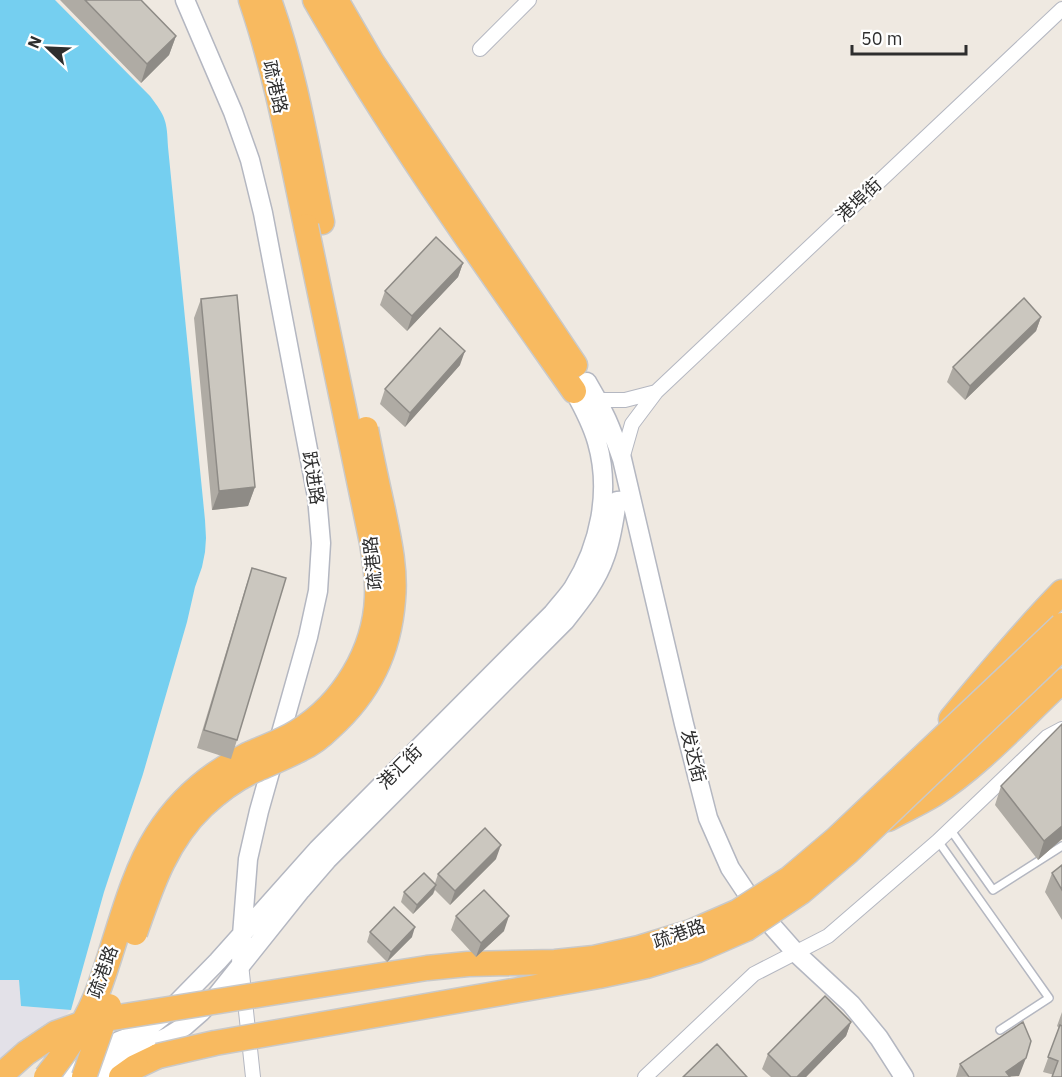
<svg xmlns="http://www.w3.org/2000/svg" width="1062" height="1077" font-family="'IBM Plex Sans','Noto Sans SC',sans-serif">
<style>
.industrial{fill:#e3e1e8}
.water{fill:#75cff0}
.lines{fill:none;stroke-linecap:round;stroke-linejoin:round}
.service-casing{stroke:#b4b7c1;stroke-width:10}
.minor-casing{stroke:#b4b7c1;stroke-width:16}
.tertiary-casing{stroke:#b4b7c1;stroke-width:21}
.trunk-casing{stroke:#c9c9c9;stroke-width:27}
.service{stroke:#fff;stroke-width:7}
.minor{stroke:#fff;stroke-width:14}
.tertiary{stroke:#fff;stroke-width:18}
.trunk{stroke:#f8ba60;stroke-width:24}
.trunk-bridge-casing{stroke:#c9c9c9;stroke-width:27;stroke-linecap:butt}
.trunk-bridge{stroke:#f8ba60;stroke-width:24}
.wall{fill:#afaba4}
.shaded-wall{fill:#8e8b86}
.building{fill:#cbc7bf;stroke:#8e8b86;stroke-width:1.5}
.labels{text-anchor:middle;stroke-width:4.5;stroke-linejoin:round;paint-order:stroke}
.street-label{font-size:18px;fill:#2e2e2e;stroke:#fff}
</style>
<rect width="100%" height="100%" fill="#efe9e1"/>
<!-- industrial -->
<path class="industrial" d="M0,980H19L21,1006L71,1010L3,1077H0Z"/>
<!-- water -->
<path class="water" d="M0,0H55L150,96C166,117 167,121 168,147L205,520L206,538L205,552L202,567L195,587L187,622L143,774L104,892L71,1010L21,1006L19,980H0Z"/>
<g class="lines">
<!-- service casing -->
<g class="service-casing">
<path id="service" d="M950,829L993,890L1062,846
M938,841L1049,998L1000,1030"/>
</g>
<!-- minor casing -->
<g class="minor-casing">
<path id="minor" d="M480,49L529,0
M598,400H625L656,392
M622,459L632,424L656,392L1062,9
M241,964L253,1077
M645,1077L754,974L828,936L938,841L1047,737L1062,729"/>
</g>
<!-- tertiary casing -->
<g class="tertiary-casing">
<path id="tertiary" d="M185,0L233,112L250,160L263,213L317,497L321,543L318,591L308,637L259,811L248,859L242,935L241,964
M587,382C603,408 612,430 622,459L684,724L708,818L730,868L758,910L796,953L851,1004L879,1038L904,1077
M68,1077L79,1066L99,1052L119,1041L137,1034L153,1024L168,1012L218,961L318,849L553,613C559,605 567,597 573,588C600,545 611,491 597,442C592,424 583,407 574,391
M96,1077L119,1060L169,1036L185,1026L201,1012L217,995L301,890L327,860L565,621C580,602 597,581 605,557C612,538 614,520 617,501L631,500"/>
</g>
<!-- trunk casing -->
<g class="trunk-casing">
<path id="trunk" d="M251,0C276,73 290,150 306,226
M269,0C295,72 307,148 322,222
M315,0C393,136 484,263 574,391
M336,0L372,62L575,365
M951,719C987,675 1023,632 1062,592
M888,819C902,811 918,804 933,795C980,765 1021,719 1062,681
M121,1077L135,1067L158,1056"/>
</g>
<!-- service -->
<use href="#service" class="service"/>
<!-- minor -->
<use href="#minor" class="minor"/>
<!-- tertiary -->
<use href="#tertiary" class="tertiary"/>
<!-- trunk -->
<use href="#trunk" class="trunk"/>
<!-- trunk-bridge casing -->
<g class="trunk-bridge-casing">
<path id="trunk-bridge" d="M135,933C151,887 166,841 203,806C218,792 237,778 255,770C271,763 286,757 301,749C312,744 322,736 330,728C369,693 389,652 393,600C396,570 389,539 383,510C377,483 371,456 366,429
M158,1056L215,1043L599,976L646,966L698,950L746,929L801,892L848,852L1062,648
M0,1076L26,1053L56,1033L87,1022L427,968L468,964L555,962L594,958L639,948L691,932L737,912L790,878L836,839L1062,625
M46,1077C66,1052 84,1026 96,996C116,945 128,881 157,835C179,800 211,773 247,755C264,747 281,742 297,732C343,704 375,651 377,597C378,579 375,561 372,543L306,226
M84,1077L109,1006"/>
</g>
<!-- trunk-bridge -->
<use href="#trunk-bridge" class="trunk-bridge"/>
</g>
<!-- wall -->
<path class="wall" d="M60,0H141L176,36L169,55L141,83Z
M463,263L458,277L407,331L380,305L385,291Z
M201,299L255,487L248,506L212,510L194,318Z
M1041,317L1036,331L965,400L947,382L953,367Z
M460,365L405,427L380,404L385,389Z
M252,568L237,740L231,759L197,748L246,586Z
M1001,786L1062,839L1038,860L995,805Z
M496,859L450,905L435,890L433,894L413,914L401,902L404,892L435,883L438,874Z
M1062,865V920L1045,892L1052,873Z
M456,916L504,931L476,957L451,930Z
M370,932L412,937L387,962L367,942Z
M1062,1012V1077L1043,1072L1059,1028L1057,1026Z
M851,1022L846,1036L806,1077H771L762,1069L768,1054Z
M960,1064L1019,1076L956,1077Z"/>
<!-- shaded-wall -->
<path class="shaded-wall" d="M176,36L169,55L141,83L147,64Z
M463,263L458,277L407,331L412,316Z
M1041,317L1036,331L965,400L970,386Z
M465,351L460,365L405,427L410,413Z
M255,487L248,506L212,510L219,491Z
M1062,826V839L1038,860L1044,841Z
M501,845L496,859L450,905L455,891Z
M436,885L433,894L413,914L417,905Z
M509,916L504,931L476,957L481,943Z
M415,927L412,937L387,962L391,952Z
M851,1022L846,1036L806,1077H797Z
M1026,1058L1019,1076L1004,1077L1006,1072Z"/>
<!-- building -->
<path class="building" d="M85,0H141L176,36L147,64Z
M436,237L463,263L412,316L385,291Z
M237,295L255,487L219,491L201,299Z
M1024,298L1041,317L970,386L953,367Z
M440,328L465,351L410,413L385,389Z
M252,568L286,578L237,740L204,730Z
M1062,724V826L1044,841L1001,786Z
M485,828L501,845L455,891L438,874Z
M1062,865V890L1052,873Z
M424,873L436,885L417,905L404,892Z
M484,890L509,916L481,943L456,916Z
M394,907L415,927L391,952L370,932Z
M825,996L851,1022L797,1077H791L768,1054Z
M1023,1022L1031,1041L1026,1058L1006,1072L1010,1077H969L960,1064Z
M1060,1025L1062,1026V1077H1052L1058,1061L1048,1057Z
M717,1044L747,1077H683Z"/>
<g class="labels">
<!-- street labels -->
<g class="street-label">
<text transform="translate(275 87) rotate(77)" y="6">疏港路</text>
<text transform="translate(859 200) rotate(-43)" y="6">港埠街</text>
<text transform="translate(313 478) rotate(81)" y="6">跃进路</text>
<text transform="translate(373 563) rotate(-96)" y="6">疏港路</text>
<text transform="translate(693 756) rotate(76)" y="6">发达街</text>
<text transform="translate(400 767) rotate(-45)" y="6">港汇街</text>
<text transform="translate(679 934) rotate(-19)" y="6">疏港路</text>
<text transform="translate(103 972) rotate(-70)" y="6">疏港路</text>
</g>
</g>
<!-- north arrow -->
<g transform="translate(48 48) rotate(293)" stroke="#ffffff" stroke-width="4.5" paint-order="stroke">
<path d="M0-4.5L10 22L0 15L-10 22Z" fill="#2e2e2e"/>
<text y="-9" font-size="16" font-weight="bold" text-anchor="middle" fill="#2e2e2e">N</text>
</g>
<!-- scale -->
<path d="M852 45v9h114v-9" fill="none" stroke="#2e2e2e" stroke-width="3"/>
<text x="861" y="45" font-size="18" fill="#2e2e2e" stroke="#ffffff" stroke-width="4.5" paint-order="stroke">50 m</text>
</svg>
